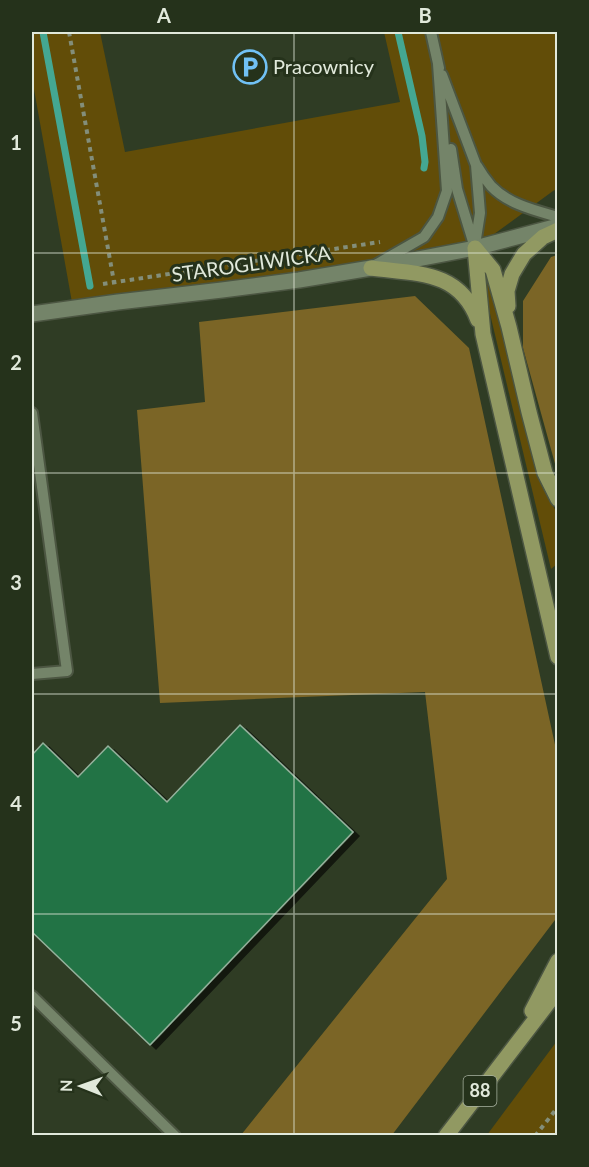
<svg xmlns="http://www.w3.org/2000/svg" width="589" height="1167" font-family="Lato,sans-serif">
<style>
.green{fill:#624d08}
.forest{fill:#7b6526}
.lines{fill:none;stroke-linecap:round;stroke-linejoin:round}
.stream{stroke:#44a792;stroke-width:7}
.building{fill:#247344;stroke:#95b29d;stroke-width:1.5;filter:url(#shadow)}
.service-casing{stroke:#4c5642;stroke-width:14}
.tertiary-casing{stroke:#4c5642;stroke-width:18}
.primary-casing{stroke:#4c5642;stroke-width:18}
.path{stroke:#838e7a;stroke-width:4;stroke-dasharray:4.5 4.5;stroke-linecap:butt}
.service{stroke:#748469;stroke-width:10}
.tertiary{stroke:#748469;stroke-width:15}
.primary{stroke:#919962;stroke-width:15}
.grid{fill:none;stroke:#e1e9db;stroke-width:1.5;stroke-opacity:0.55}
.labels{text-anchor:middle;stroke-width:6;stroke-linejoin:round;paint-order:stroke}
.shield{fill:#25321b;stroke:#a9b2a1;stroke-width:1.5}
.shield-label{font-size:18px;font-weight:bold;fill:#e1e9db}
.poi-label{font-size:20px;fill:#e1e9db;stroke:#25321b;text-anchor:start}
.street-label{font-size:20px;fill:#e1e9db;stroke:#25321b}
.neatline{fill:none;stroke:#e1e9db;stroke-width:2}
.grid-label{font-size:20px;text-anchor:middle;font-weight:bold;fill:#e1e9db}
</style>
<defs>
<filter id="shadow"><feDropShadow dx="6" dy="4" stdDeviation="0" flood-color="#0009"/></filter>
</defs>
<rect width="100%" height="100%" fill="#2f3c24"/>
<!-- green -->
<path class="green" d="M32,32H100L125,152L400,102L384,32H557V189L553,191L475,248L73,308L32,78Z
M487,283H490L494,291L535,468L543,488L557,513V564L551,569L486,297Z
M557,1041V1135H487Z"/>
<!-- forest -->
<path class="forest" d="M557,255H558L557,471L523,348V301L551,257Z
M415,296L469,348L557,754L558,916L392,1135H241L447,879L425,692L160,703L137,410L205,402L199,322Z"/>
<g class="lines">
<!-- stream -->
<path class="stream" d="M43,32L90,286
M398,32L422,136L425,162L424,168"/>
</g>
<!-- building -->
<path class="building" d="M240,725L353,832L150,1045L32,932V755L43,743L78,777L108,746L167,802Z"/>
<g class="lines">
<!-- service casing -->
<g class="service-casing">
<path id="service" d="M431,32L439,68
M442,75L476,165L480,213L475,245
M451,149L457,189L475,248
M477,166C481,173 486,180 491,186C508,204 534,210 558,217
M377,264L424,237L438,217L447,191L438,64
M32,413L67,671L32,674
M32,996L175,1136"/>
</g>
<!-- tertiary casing -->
<g class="tertiary-casing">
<path id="tertiary" d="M32,314L118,302L222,290L299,280L371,268L475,248L558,226"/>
</g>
<!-- primary casing -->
<g class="primary-casing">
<path id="primary" d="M475,248L483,334L558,657
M475,248L493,270L509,327L529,412L545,473L558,499
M371,268C417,274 459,270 478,320
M508,306L507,291L512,274L524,254L543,237L558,230
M532,1011L558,961
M446,1136L558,990"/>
</g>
<!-- path -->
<path class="path" d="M69,32L114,282
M103,284L380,242
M535,1136L558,1107"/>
<!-- service -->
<use href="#service" class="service"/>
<!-- tertiary -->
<use href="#tertiary" class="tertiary"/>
<!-- primary -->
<use href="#primary" class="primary"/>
</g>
<!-- grid -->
<path class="grid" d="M294,32V1136M32,253H558M32,473H558M32,694H558M32,914H558"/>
<!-- icons -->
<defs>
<g id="parking-ring" transform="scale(1.725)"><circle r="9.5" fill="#25321b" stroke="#71c1f5" stroke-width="1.5"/><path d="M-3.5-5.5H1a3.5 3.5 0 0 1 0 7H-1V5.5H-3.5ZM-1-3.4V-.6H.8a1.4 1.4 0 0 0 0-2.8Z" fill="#71c1f5"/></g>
</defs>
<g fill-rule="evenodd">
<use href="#parking-ring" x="250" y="67"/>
</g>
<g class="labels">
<!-- shield labels -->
<rect class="shield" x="463.5" y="1076" width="33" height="30" rx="4.5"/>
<g class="shield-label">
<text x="480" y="1097">88</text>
</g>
<!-- poi labels -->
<g class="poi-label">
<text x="273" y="74">Pracownicy</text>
</g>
<!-- street labels -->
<g class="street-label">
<text transform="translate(251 264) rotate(-8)" y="7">STAROGLIWICKA</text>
</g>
</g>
<!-- border -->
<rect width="589" height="1167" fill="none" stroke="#25321b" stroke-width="66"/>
<!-- north arrow -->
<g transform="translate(81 1086) rotate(271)" stroke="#25321b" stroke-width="4.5" paint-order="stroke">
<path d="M0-4.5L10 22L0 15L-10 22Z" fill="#e1e9db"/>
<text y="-9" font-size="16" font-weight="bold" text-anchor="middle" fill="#e1e9db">N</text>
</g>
<rect x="33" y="33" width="523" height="1101" class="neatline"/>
<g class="grid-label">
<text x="164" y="23">A</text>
<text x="425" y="23">B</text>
<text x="16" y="150">1</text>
<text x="16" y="370">2</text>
<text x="16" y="590">3</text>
<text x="16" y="811">4</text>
<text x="16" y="1031">5</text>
</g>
</svg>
